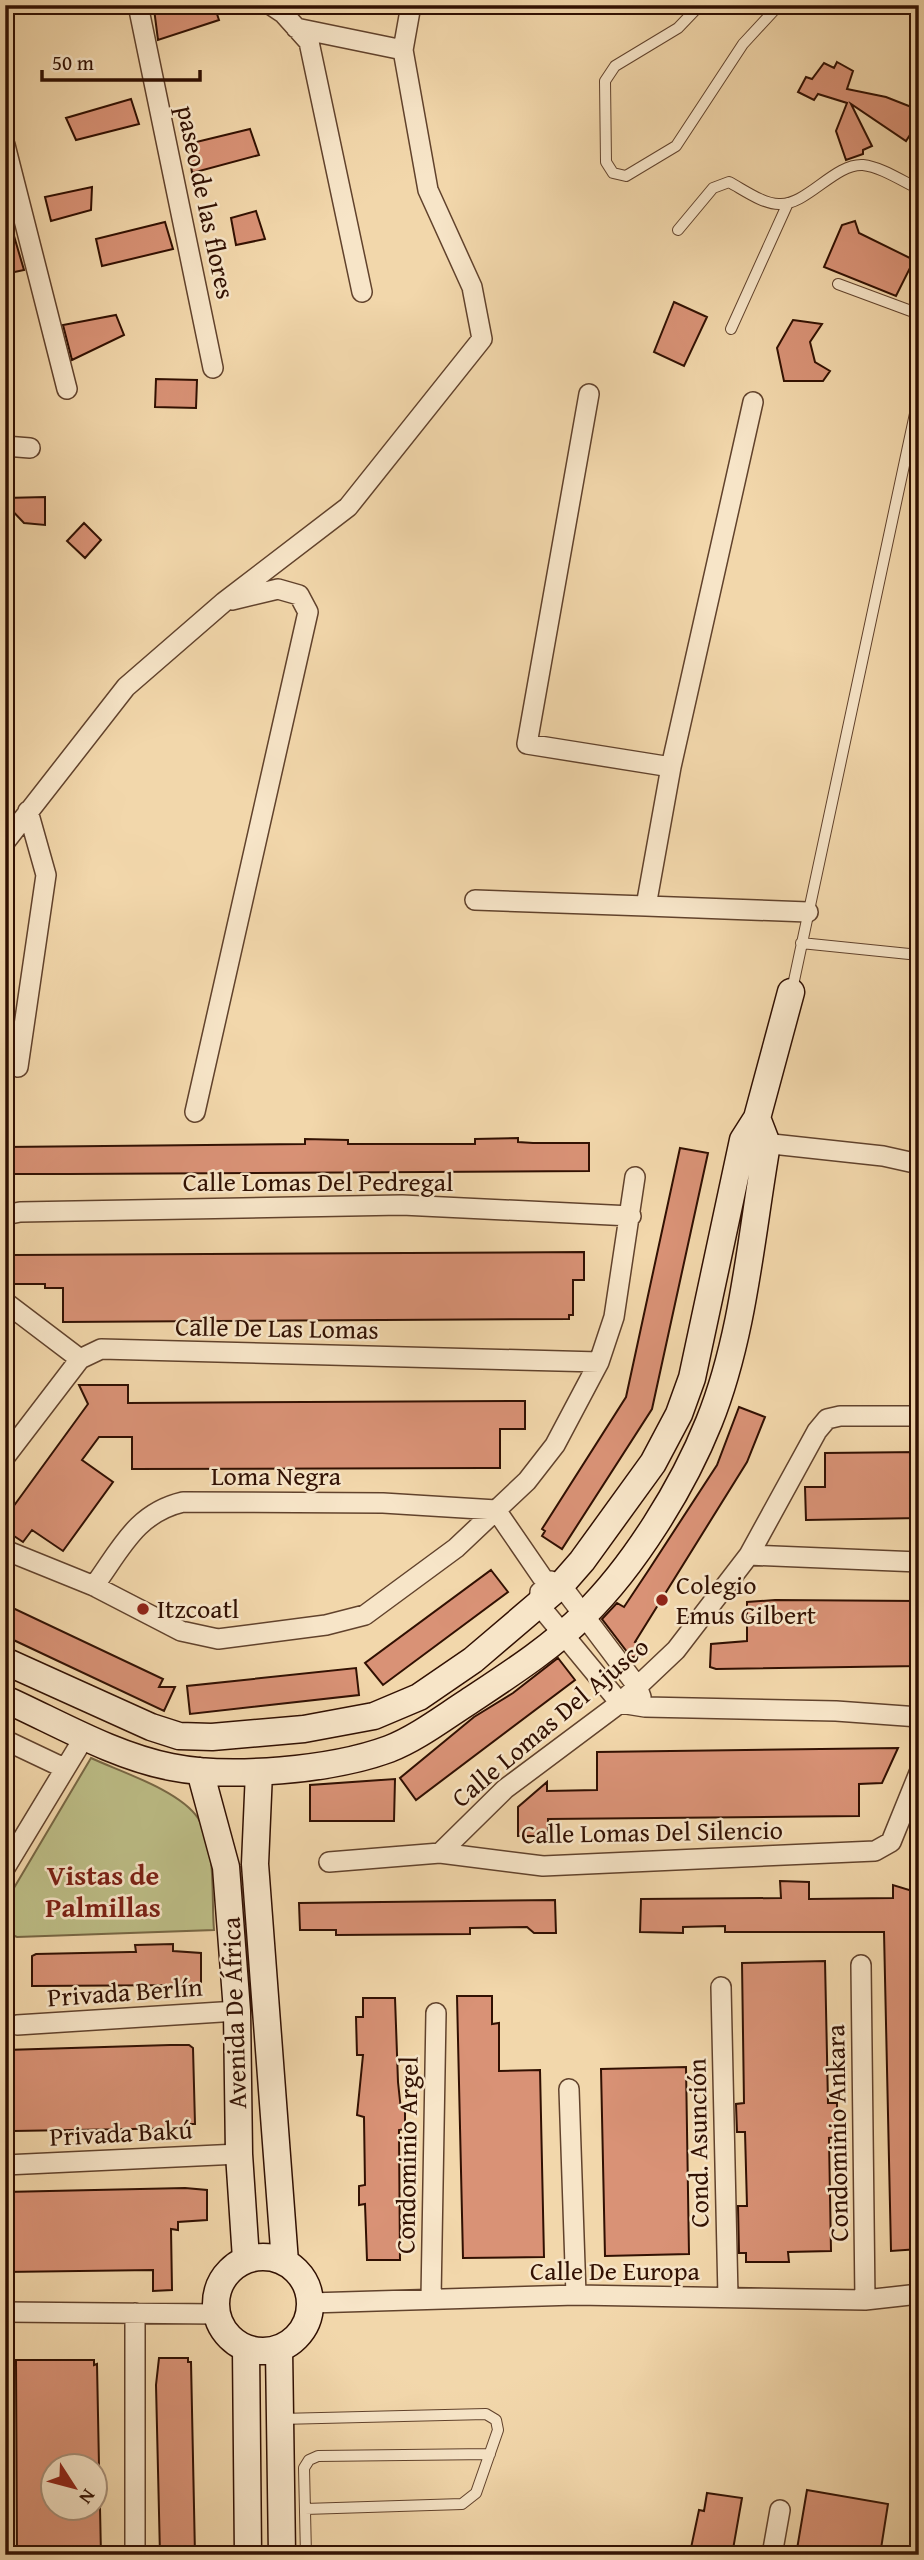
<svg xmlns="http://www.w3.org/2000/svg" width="924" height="2560" font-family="'Gentium Book Plus',serif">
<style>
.green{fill:#bdbe87;stroke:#776744;stroke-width:2}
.building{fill:#d99276;stroke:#311002;stroke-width:2}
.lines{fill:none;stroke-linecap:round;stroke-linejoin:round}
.lane-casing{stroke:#61422c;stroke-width:12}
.street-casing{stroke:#61422c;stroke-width:22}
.secondary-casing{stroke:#311002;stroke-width:29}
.lane{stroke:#f7e5c8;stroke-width:10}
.street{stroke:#f7e5c8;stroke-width:19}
.secondary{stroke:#f7e5c8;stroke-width:26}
.poi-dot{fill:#8f2418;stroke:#f7e5c8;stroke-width:2.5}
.labels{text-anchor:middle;stroke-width:5;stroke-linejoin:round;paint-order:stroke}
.street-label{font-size:26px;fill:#311002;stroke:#f7e5c8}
.poi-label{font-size:26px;fill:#311002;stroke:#f7e5c8;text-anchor:start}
.neighbourhood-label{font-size:28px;font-weight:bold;fill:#7a1f14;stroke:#f7e5c8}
</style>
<rect width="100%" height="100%" fill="#f2d7ab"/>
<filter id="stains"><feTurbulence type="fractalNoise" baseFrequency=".00286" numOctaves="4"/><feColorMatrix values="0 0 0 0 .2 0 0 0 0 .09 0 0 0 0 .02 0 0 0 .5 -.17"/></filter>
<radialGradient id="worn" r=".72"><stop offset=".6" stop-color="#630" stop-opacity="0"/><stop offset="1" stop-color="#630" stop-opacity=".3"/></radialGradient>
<!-- green -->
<path class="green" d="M91,1758C121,1772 179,1790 198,1818C217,1848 211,1896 214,1930L17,1937L5,1932V1903Z"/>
<!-- building -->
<path class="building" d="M165,5H214L219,20L158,40L154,9Z
M837,62L853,71L847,89L886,97L919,110V121L906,141L851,104L872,146L863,150V154L846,160L836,131L847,103L818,94L814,100L798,92L806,77L812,79L824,63L834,68Z
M131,99L139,124L76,140L66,118Z
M250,129L259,155L192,173L188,144Z
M92,187L91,210L51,221L45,197Z
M256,211L265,239L236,245L231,218Z
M9,219L24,270L5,274V220Z
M855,221L859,233L914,260L896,296L824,267L842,225Z
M165,222L173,249L102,266L96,239Z
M674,302L707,317L684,366L654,352Z
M116,315L124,335L72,360L63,325Z
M793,320L822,324L810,342L815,362L830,371L823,381H784L777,348Z
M156,379L197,380L196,408L155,407Z
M45,497V525L24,523L5,503V498Z
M84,523L101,540L85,558L67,541Z
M518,1138V1142L533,1143H589V1171L70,1174H12V1170H5V1147L305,1144V1139L348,1140V1144H475V1139Z
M680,1148L708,1153L652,1409L562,1549L542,1536L545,1531L542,1529L626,1397Z
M584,1252V1280H573V1315H569V1319L63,1322V1288H45V1284H5V1256L13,1255Z
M79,1385H128V1403L525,1401V1429H500V1468H484L132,1469V1437H99L82,1460L113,1482L63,1551L32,1530L23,1542L5,1530V1518L88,1404Z
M739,1407L765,1417L747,1462L635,1642L643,1645L635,1657H631L602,1619L617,1603L624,1607L648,1571L717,1465Z
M919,1452V1518L806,1520L805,1487H825V1453Z
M491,1570L508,1592L383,1685L365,1663Z
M775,1600L919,1601V1666L716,1669L710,1667L711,1644L747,1641V1602Z
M5,1609H15L163,1679L159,1687H175L164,1711L5,1636Z
M558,1658L575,1680L416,1800L400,1778L474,1717L513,1693Z
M356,1668L359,1695L190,1714L187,1686Z
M898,1748L882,1783L859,1784V1816L548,1819V1836H518V1807L547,1782V1791L597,1790V1752Z
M395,1779L394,1821H310V1785Z
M780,1881L809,1882V1899L893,1898V1885L919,1893V2249L891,2251L884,1932H725V1926L683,1927V1933L640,1932L641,1899L781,1898Z
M555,1900L556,1933H534L527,1927L470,1928V1934L336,1935V1930H300L299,1903Z
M173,1944V1951L201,1953V1982L198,1985L32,1986V1956L36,1954L130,1952H136L135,1945Z
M825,1961L828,2103H837V2137L829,2138L831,2251L788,2252L789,2262H746V2253H739L738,2206H747L745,2132H737L736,2104L744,2103L742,1963Z
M457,1996H492V2024L499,2023V2071L540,2070L544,2257L463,2258Z
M363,1998H395L398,2082L401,2110H405V2129L399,2130L400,2260H367L365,2204L359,2205V2186L365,2185L364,2117L357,2115L363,2055H357L356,2017H363Z
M170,2045H189L193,2048L195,2124H191V2128L13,2131L12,2128H5L6,2050Z
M686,2067L689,2254L605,2256L601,2069Z
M185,2188L207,2190V2220L178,2222V2230L171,2229L172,2290L153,2291V2270L5,2272V2192Z
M159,2358H188V2362H191L195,2555H160L156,2385Z
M16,2360H94V2365L97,2364L99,2466H52V2508H100L101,2555H17Z
M807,2490L888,2504L880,2555H796Z
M707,2493L742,2498L732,2555H697L698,2549L691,2548L699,2510L704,2511Z"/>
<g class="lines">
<!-- lane casing -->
<g class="lane-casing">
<path id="lane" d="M700,5L678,28L615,66L605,81L606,162L613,173L626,176L676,146L743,44L779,5
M678,230L713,188L729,182C744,190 763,204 779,204C806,206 835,163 863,165C881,167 902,181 919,189
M838,284L919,314
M731,329L788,203
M801,943L919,955
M792,990L919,395
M280,2419L486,2414L496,2420L498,2430L476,2493L462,2504L305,2509
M306,2555L304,2468L309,2460L318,2456L490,2454"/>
</g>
<!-- street casing -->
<g class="street-casing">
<path id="street" d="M138,5L213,368
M271,5L283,13L309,42L362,292
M296,28L403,50
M5,145L67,389
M589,394L527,744L671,767
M753,402L671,767L646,906L808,912
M5,446L30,448
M5,842L126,687L224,602L348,507L482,339L472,287L428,190L403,50L411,5
M475,900L646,906
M18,1067L46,875L28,811
M195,1112L308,612L299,595L278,589L232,600
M754,1142L883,1156L919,1164
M5,1215L20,1212L402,1205L631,1216
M5,1302L80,1359
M5,1457L80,1359L101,1349L599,1362
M5,1550L94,1586L181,1631L218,1639L326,1625L365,1615L456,1548L527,1481L555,1445L599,1362L614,1317L635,1177
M749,1555L919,1562
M551,1581L561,1585L637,1686L641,1697
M94,1586C121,1549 136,1513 183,1502L383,1503L496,1510L542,1577
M540,1592L539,1605L620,1703L645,1707L836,1711L919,1717
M5,1740L64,1768
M440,1853L505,1789L620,1703L676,1650L749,1555L817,1431L827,1419L840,1416H919
M329,1862L440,1853L543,1866L875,1851L891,1842L919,1773
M5,1868L85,1736
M861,1965L865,2300
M721,1987L728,2297
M17,2025L237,2011
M569,2089L576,2295
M5,2165L239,2154
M431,2299L436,2013
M310,2303L576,2295L865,2300L919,2294
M5,2312L216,2314
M135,2555V2313
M772,2555L780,2510"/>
</g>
<!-- secondary casing -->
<g class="secondary-casing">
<path id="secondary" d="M5,1661L151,1727L179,1736L212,1737L304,1729L374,1716L419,1697L473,1660L561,1585L582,1561L653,1463L679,1414L692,1378L743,1140L757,1118L791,992
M5,1699C58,1723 114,1756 171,1767C230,1779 332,1770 389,1749C417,1738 443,1718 468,1702C507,1676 551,1648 584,1615C634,1566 683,1487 709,1422C744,1335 751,1236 767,1144L757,1118
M200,1771L226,1867L237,2011L239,2154L246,2259
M259,1772L255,1864L285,2262
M216 2304a47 47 0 1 1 94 0a47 47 0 1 1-94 0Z
M246,2349L248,2555
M279,2349L282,2555"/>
</g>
<!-- lane -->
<use href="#lane" class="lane"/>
<!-- street -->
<use href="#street" class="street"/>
<!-- secondary -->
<use href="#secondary" class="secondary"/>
</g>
<!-- markers -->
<g class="poi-dot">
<circle cx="662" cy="1600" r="7"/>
<circle cx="143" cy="1609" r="7"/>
</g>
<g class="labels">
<!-- street labels -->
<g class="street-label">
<text transform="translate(206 202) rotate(78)" y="9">paseo de las flores</text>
<text x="318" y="1191">Calle Lomas Del Pedregal</text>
<text transform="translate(277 1328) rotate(1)" y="9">Calle De Las Lomas</text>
<text x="276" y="1485">Loma Negra</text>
<text transform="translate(550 1722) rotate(-40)" y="9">Calle Lomas Del Ajusco</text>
<text transform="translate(652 1832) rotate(-1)" y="9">Calle Lomas Del Silencio</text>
<text transform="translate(125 1992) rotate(-4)" y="9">Privada Berlín</text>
<text transform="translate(234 2013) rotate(-92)" y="9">Avenida De África</text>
<text transform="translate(121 2133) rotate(-3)" y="9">Privada Bakú</text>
<text transform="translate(837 2133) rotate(-91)" y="9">Condominio Ankara</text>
<text transform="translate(698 2143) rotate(-91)" y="9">Cond. Asunción</text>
<text transform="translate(407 2155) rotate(-89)" y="9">Condominio Argel</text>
<text x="615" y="2280">Calle De Europa</text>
</g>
<!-- poi labels -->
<g class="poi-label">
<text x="676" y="1594">Colegio<tspan x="676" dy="30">Emus Gilbert</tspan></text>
<text x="157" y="1618">Itzcoatl</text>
</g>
<!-- neighbourhood labels -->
<g class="neighbourhood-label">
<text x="103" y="1885">Vistas de<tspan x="103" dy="32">Palmillas</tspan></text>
</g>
</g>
<!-- margin -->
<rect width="924" height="2560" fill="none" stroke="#f2d7ab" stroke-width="28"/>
<rect x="7" y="7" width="910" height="2546" fill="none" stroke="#311002" stroke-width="3.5"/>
<rect x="14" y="14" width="896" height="2532" fill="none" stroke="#311002" stroke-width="2"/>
<!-- north arrow -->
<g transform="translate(74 2487) rotate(126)"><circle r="33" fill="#f7e5c8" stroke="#a89079" stroke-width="2"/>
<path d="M0-5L12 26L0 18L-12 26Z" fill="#8f2418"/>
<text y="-10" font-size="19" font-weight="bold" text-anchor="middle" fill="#311002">N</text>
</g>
<!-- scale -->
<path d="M42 70v10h158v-10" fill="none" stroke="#311002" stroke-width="3.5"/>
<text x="52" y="70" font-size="21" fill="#311002" stroke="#f7e5c8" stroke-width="5" paint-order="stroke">50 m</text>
<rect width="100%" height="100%" filter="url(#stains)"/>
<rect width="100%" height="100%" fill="url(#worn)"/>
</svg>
